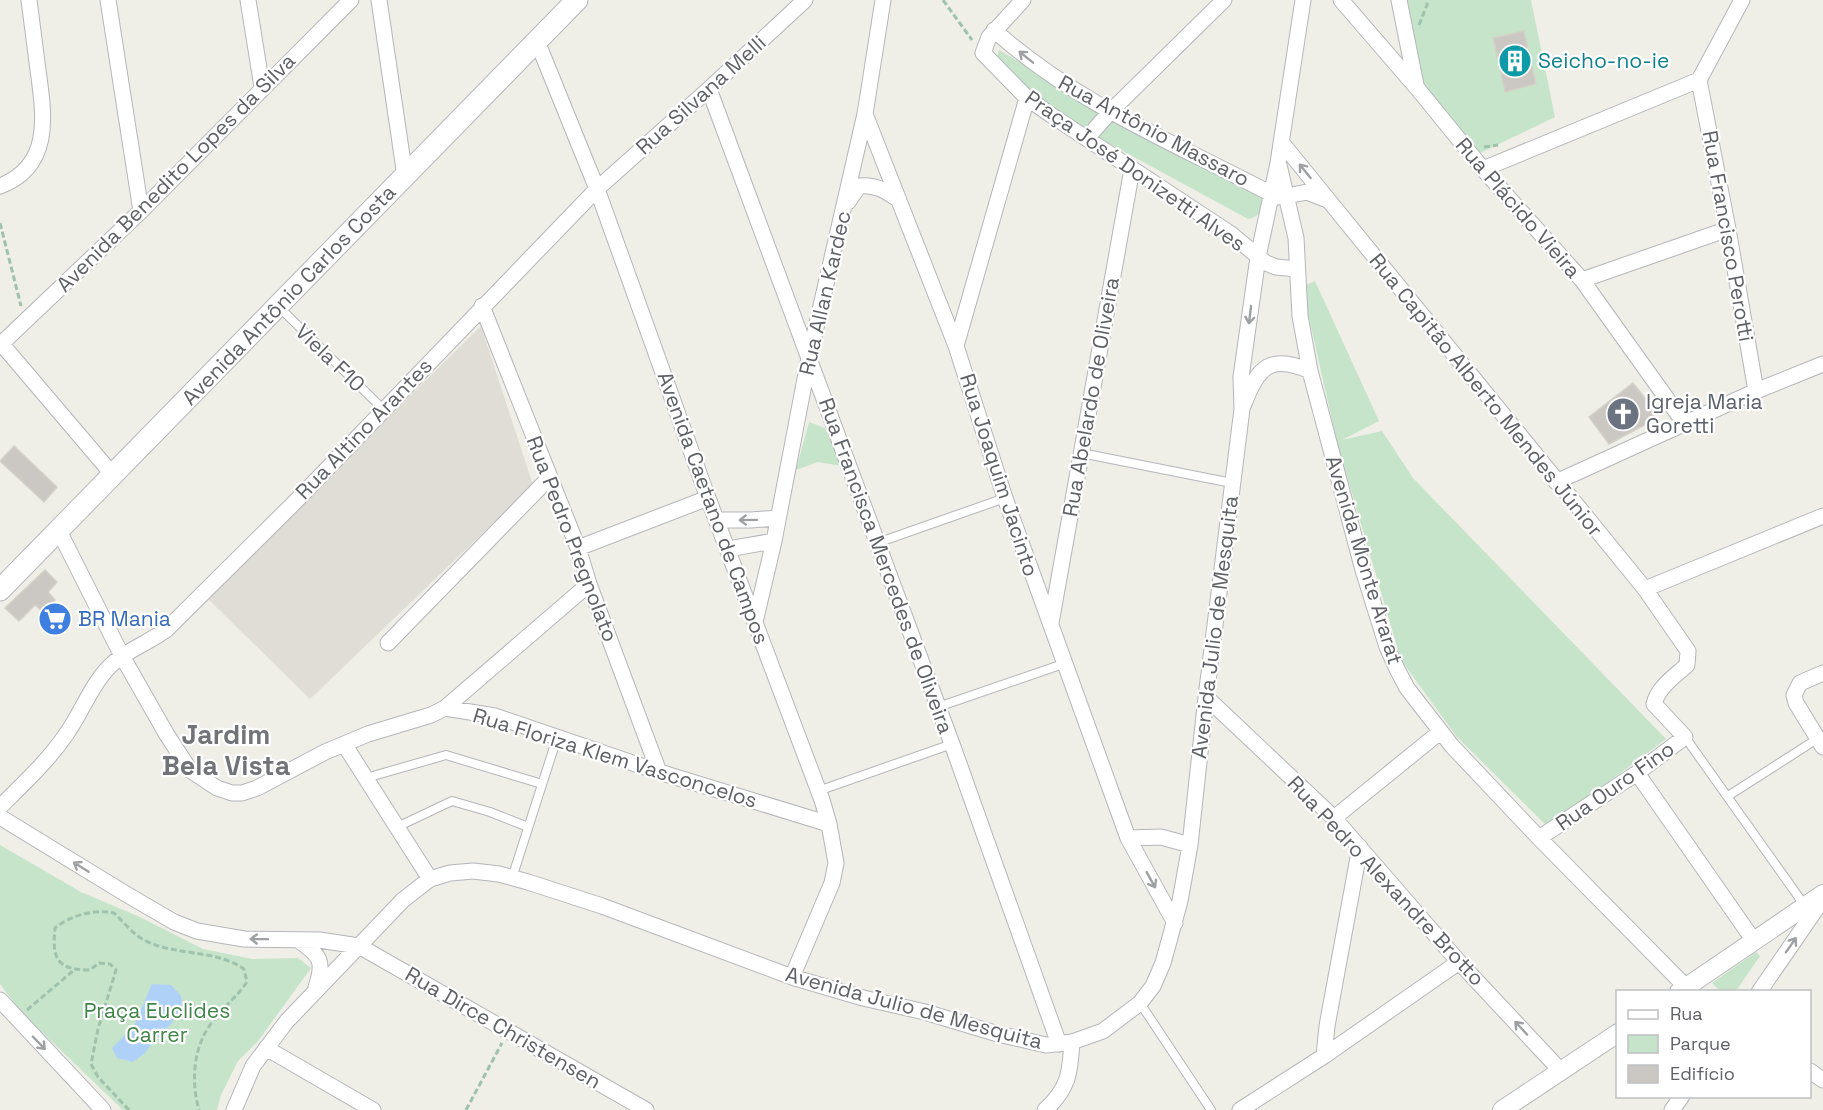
<svg xmlns="http://www.w3.org/2000/svg" width="1823" height="1110" font-family="'Space Grotesk',sans-serif">
<style>
.education{fill:#dfddd6}
.green{fill:#c6e4c9}
.water{fill:#afd1f7}
.building{fill:#cbc8c4;stroke:#d4d1c6;stroke-width:1.5}
.lines{fill:none;stroke-linecap:round;stroke-linejoin:round}
.service-casing{stroke:#b4b6ba;stroke-width:10}
.minor-casing{stroke:#b4b6ba;stroke-width:17}
.tertiary-casing{stroke:#b4b6ba;stroke-width:20}
.secondary-casing{stroke:#b6b8bd;stroke-width:23}
.path{stroke:#9fc2ad;stroke-width:3;stroke-dasharray:6 3;stroke-linecap:butt}
.service{stroke:#fff;stroke-width:8}
.minor{stroke:#fff;stroke-width:15}
.tertiary{stroke:#fff;stroke-width:18}
.secondary{stroke:#fff;stroke-width:21}
.oneway{stroke:#9fa0a3}
.labels{text-anchor:middle;stroke-width:4.5;stroke-linejoin:round;paint-order:stroke}
.culture-label{font-size:21px;fill:#0d838f;stroke:#fff;text-anchor:start}
.street-label{font-size:21px;fill:#5f6166;stroke:#fff}
.worship-label{font-size:21px;fill:#5b616d;stroke:#fff;text-anchor:start}
.shop-label{font-size:21px;fill:#366cbe;stroke:#fff;text-anchor:start}
.park-label{font-size:21px;fill:#3f8548;stroke:#fff}
.district-label{font-size:27px;font-weight:bold;fill:#707378;stroke:#fff}
</style>
<rect width="100%" height="100%" fill="#efeee7"/>
<!-- education -->
<path class="education" d="M481,326L533,485L310,699L206,597Z"/>
<!-- green -->
<path class="green" d="M1407,0H1531L1555,117L1478,154L1423,87Z
M999,50L1102,111L1261,193C1265,206 1262,216 1248,219L1088,132L1030,92L997,56Z
M1315,281L1379,421L1342,440L1382,431L1413,478L1666,739L1548,827L1457,737L1401,660L1337,442L1302,287Z
M809,422L825,428L842,466L818,462L796,470Z
M0,845L81,892L140,917L203,949L252,959L298,958L311,968L258,1041L238,1061L221,1095L217,1110H123L22,1013L0,984Z
M1756,952L1760,956L1736,991H1720L1712,983Z"/>
<!-- water -->
<path class="water" d="M152,984L171,985L181,996L182,1007L171,1024L155,1040L145,1053L133,1062L117,1058L112,1048L134,1026Z"/>
<!-- building -->
<path class="building" d="M1524,31L1536,84L1505,92L1493,38Z
M1633,383L1652,407L1654,416L1652,421L1609,444L1589,417Z
M14,446L57,487L44,502L0,461Z
M45,570L57,582L48,592L55,600L44,613L35,605L19,621L5,608Z"/>
<g class="lines">
<!-- service casing -->
<g class="service-casing">
<path id="service" d="M279,307L383,409
M1081,453L1232,483
M877,543L1005,498
M938,707L1066,663
M1685,737L1805,906
M366,778L446,755L542,784
M818,791L952,744
M1728,796L1817,739
M397,827L452,801L490,812L528,827
M512,878L557,738
M1140,1003L1211,1110"/>
</g>
<!-- minor casing -->
<g class="minor-casing">
<path id="minor" d="M108,0L141,211
M248,0L262,87
M379,0L405,176
M1023,0L989,37L983,53L1027,98L1051,115L1231,234L1266,263L1276,267L1297,269
M1341,0L1417,88L1483,169L1582,280L1685,424
M1399,0L1416,85
M994,30C1077,105 1180,145 1277,197
M537,41L597,189L708,498L822,800L829,824L836,863L832,883L792,977
M1699,80L1728,229L1756,391
M709,89L952,744L1059,1044
M865,114L956,346L1005,498L1128,838L1175,923
M1087,138L1110,112L1224,0
M1282,143L1645,589L1688,651L1687,665C1674,677 1658,687 1654,704L1685,737L1637,773L1539,838
M1279,165L1296,238L1300,316L1310,371L1363,570L1387,647L1397,669L1407,688L1452,746L1539,838L1691,992
M1483,169L1699,80L1742,0
M0,186C53,166 44,114 38,70C35,46 32,23 29,0
M1287,196L1307,192L1325,199
M848,202L859,186C876,184 886,191 899,200
M1582,280L1728,229
M482,306L578,548L589,584L659,772
M0,342L113,475
M0,345L141,211L351,0
M956,346L1027,98
M1244,404C1258,366 1271,354 1310,371
M1556,482L1756,391L1823,364
M717,520H751L778,518
M59,531L122,656L167,735L190,770L217,788L232,793H242L257,788L325,752L368,734L431,715L445,708L495,716L659,772L829,824
M578,548L708,498
M728,549L774,541
M1645,589L1823,516
M755,622L774,541L809,358L865,114L883,0
M1051,623L1132,169
M388,643L550,477
M1823,673L1800,683L1794,695L1796,703L1823,747
M1206,697L1334,818L1459,962L1561,1071
M445,708L589,584
M344,744L430,879
M1637,773L1754,941
M0,807C23,784 47,762 65,736C81,714 91,685 110,666C126,650 149,643 167,629L297,500L597,189L709,89L805,0
M0,817L126,894L174,922L197,931L244,939L319,940L359,946L646,1110
M1334,818L1440,732
M1128,838L1161,837L1190,845
M298,940C320,955 325,961 316,987
M1759,992L1823,899
M0,1000L103,1110
M266,1048L373,1110
M1324,1056L1327,1026L1360,847
M1810,1071L1823,1080
M234,1110L253,1066L287,1021L403,900L430,879L450,873L473,871L499,874L528,882L602,906L792,977L863,998L925,1012L998,1034L1046,1045L1072,1042L1103,1031L1140,1003L1153,986L1163,963L1180,901L1190,845L1206,697L1242,409L1241,377L1258,257L1278,163L1303,0
M1045,1110C1069,1088 1070,1073 1072,1042
M1240,1110L1324,1056L1459,962
M1672,1110L1682,1096"/>
</g>
<!-- tertiary casing -->
<g class="tertiary-casing">
<path id="tertiary" d="M1679,992L1823,894
M1502,1110L1618,1033"/>
</g>
<!-- secondary casing -->
<g class="secondary-casing">
<path id="secondary" d="M0,590L577,0"/>
</g>
<!-- path -->
<path class="path" d="M943,0L972,40
M1419,25L1427,5V0
M1484,147L1498,145
M0,223L21,306
M27,1010L74,970
M129,1110L98,1077L91,1064L98,1029L116,970L110,964L99,963L90,970C56,970 52,958 55,928C71,915 94,909 114,913C124,922 133,935 146,941C176,956 215,949 244,969L247,982C236,998 221,1009 210,1025C193,1049 191,1082 199,1110
M466,1110L502,1043"/>
<!-- service -->
<use href="#service" class="service"/>
<!-- minor -->
<use href="#minor" class="minor"/>
<!-- tertiary -->
<use href="#tertiary" class="tertiary"/>
<!-- secondary -->
<use href="#secondary" class="secondary"/>
</g>
<!-- one-way arrows -->
<defs><path id="oneway-shaft" d="M-6 0H5M1.5-3L5.5 0L1.5 3" fill="none" stroke-width="1.6" stroke-linecap="round" stroke-linejoin="round" transform="scale(1.5)"/></defs>
<g class="oneway">
<use href="#oneway-shaft" transform="translate(1026 57) rotate(-141)"/>
<use href="#oneway-shaft" transform="translate(1305 171) rotate(-129)"/>
<use href="#oneway-shaft" transform="translate(1250 315) rotate(97)"/>
<use href="#oneway-shaft" transform="translate(748 520) rotate(179)"/>
<use href="#oneway-shaft" transform="translate(81 867) rotate(-148)"/>
<use href="#oneway-shaft" transform="translate(1151 880) rotate(61)"/>
<use href="#oneway-shaft" transform="translate(259 939) rotate(-179)"/>
<use href="#oneway-shaft" transform="translate(1791 945) rotate(-55)"/>
<use href="#oneway-shaft" transform="translate(1521 1028) rotate(-133)"/>
<use href="#oneway-shaft" transform="translate(39 1043) rotate(46)"/>
</g>
<!-- icons -->
<defs>
<g id="building-disc" transform="scale(1.725)"><circle r="9.5" fill="#0f9aa8" stroke="#fff"/><path d="M-4-6H4V6H1V3H-1V6H-4ZM-2.5-4.3h1.7v1.8h-1.7ZM.8-4.3h1.7v1.8H.8ZM-2.5-1h1.7V.8h-1.7ZM.8-1h1.7V.8H.8Z" fill="#fff"/></g>
<g id="church-disc" transform="scale(1.725)"><circle r="9.5" fill="#6b7280" stroke="#fff"/><path d="M-1.2-6h2.4v3.5h3.3v2.4h-3.3V6h-2.4V-.1h-3.3v-2.4h3.3Z" fill="#fff"/></g>
<g id="supermarket-disc" transform="scale(1.725)"><circle r="9.5" fill="#3f7fe0" stroke="#fff"/><path d="M-6-5.5h2.5l.6 2H6L4.5 2H-2.5L-4.4-4H-6ZM-1.5 3.2a1.3 1.3 0 1 0 .1 0ZM3 3.2a1.3 1.3 0 1 0 .1 0Z" fill="#fff"/></g>
</defs>
<g fill-rule="evenodd">
<use href="#building-disc" x="1515" y="61"/>
<use href="#church-disc" x="1623" y="414"/>
<use href="#supermarket-disc" x="55" y="619"/>
</g>
<g class="labels">
<!-- culture labels -->
<g class="culture-label">
<text x="1538" y="68">Seicho-no-ie</text>
</g>
<!-- street labels -->
<g class="street-label">
<text transform="translate(701 95) rotate(-42)" y="7">Rua Silvana Melli</text>
<text transform="translate(1154 131) rotate(28)" y="7">Rua Antônio Massaro</text>
<text transform="translate(1135 171) rotate(35)" y="7">Praça José Donizetti Alves</text>
<text transform="translate(176 173) rotate(-45)" y="7">Avenida Benedito Lopes da Silva</text>
<text transform="translate(1518 208) rotate(49)" y="7">Rua Plácido Vieira</text>
<text transform="translate(1728 236) rotate(80)" y="7">Rua Francisco Perotti</text>
<text transform="translate(825 293) rotate(-77)" y="7">Rua Allan Kardec</text>
<text transform="translate(289 295) rotate(-46)" y="7">Avenida Antônio Carlos Costa</text>
<text transform="translate(330 358) rotate(44)" y="7">Viela F10</text>
<text transform="translate(1486 395) rotate(51)" y="7">Rua Capitão Alberto Mendes Júnior</text>
<text transform="translate(1091 397) rotate(-80)" y="7">Rua Abelardo de Oliveira</text>
<text transform="translate(364 429) rotate(-46)" y="7">Rua Altino Arantes</text>
<text transform="translate(999 475) rotate(72)" y="7">Rua Joaquim Jacinto</text>
<text transform="translate(713 508) rotate(70)" y="7">Avenida Caetano de Campos</text>
<text transform="translate(572 539) rotate(69)" y="7">Rua Pedro Pregnolato</text>
<text transform="translate(1364 560) rotate(73)" y="7">Avenida Monte Ararat</text>
<text transform="translate(886 566) rotate(70)" y="7">Rua Francisca Mercedes de Oliveira</text>
<text transform="translate(1215 627) rotate(-83)" y="7">Avenida Julio de Mesquita</text>
<text transform="translate(615 758) rotate(17)" y="7">Rua Floriza Klem Vasconcelos</text>
<text transform="translate(1615 786) rotate(-35)" y="7">Rua Ouro Fino</text>
<text transform="translate(1386 881) rotate(47)" y="7">Rua Pedro Alexandre Brotto</text>
<text transform="translate(914 1008) rotate(15)" y="7">Avenida Julio de Mesquita</text>
<text transform="translate(503 1028) rotate(30)" y="7">Rua Dirce Christensen</text>
</g>
<!-- worship labels -->
<g class="worship-label">
<text x="1646" y="409">Igreja Maria<tspan x="1646" dy="24">Goretti</tspan></text>
</g>
<!-- shop labels -->
<g class="shop-label">
<text x="78" y="626">BR Mania</text>
</g>
<!-- park labels -->
<g class="park-label">
<text x="157" y="1018">Praça Euclides<tspan x="157" dy="24">Carrer</tspan></text>
</g>
<!-- district labels -->
<g class="district-label">
<text x="226" y="744">Jardim<tspan x="226" dy="31">Bela Vista</tspan></text>
</g>
</g>
<!-- legend -->
<rect x="1616" y="990" width="195" height="108" fill="#ffffff" stroke="#bfc0c2" stroke-width="1.5"/>
<rect x="1628" y="1010" width="30" height="9" fill="#ffffff" stroke="#bfc0c2" stroke-width="1.5"/>
<text x="1670" y="1020" font-size="18" fill="#5f6166">Rua</text>
<rect x="1628" y="1035" width="30" height="18" fill="#c6e4c9" stroke="#bfc0c2" stroke-width="1.5"/>
<text x="1670" y="1050" font-size="18" fill="#5f6166">Parque</text>
<rect x="1628" y="1065" width="30" height="18" fill="#cbc8c4" stroke="#bfc0c2" stroke-width="1.5"/>
<text x="1670" y="1080" font-size="18" fill="#5f6166">Edifício</text>
</svg>
